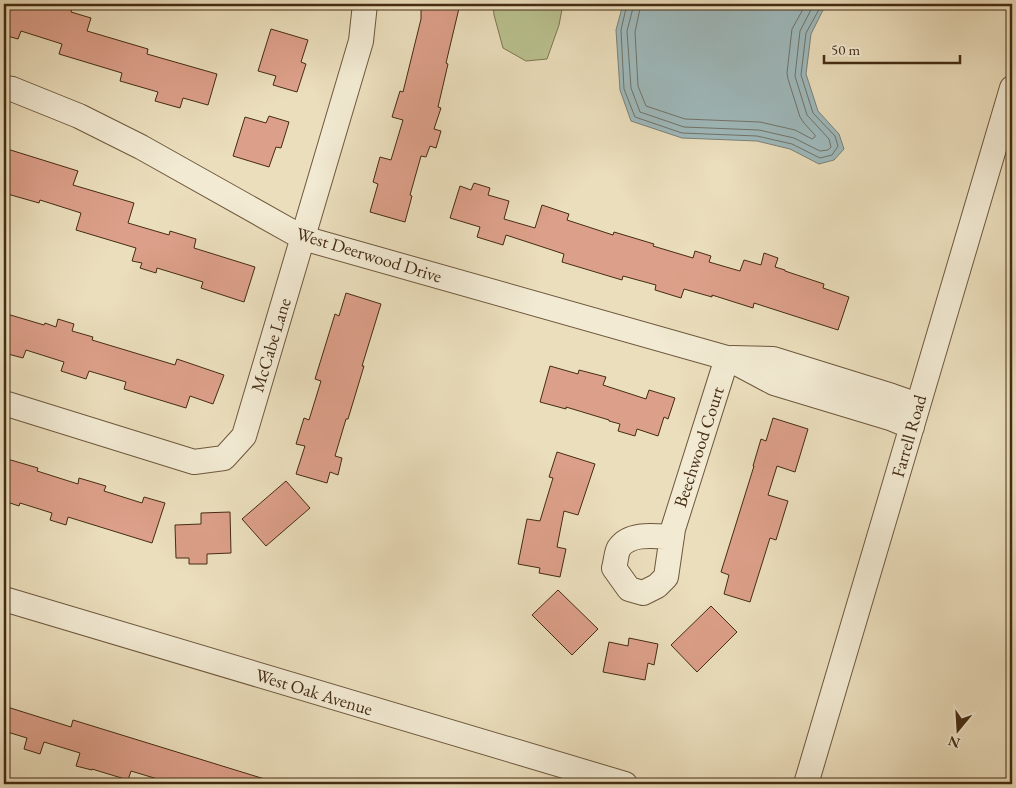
<svg xmlns="http://www.w3.org/2000/svg" width="1016" height="788" font-family="'EB Garamond',serif">
<style>
.green{fill:#b9c18f;stroke:#7e7651}
.water{fill:#9eb9bc;stroke:#7a8178}
.lines{fill:none;stroke-linecap:round;stroke-linejoin:round}
.shore{stroke:#717268;stroke-width:1}
.building{fill:#dc9f89;stroke:#442c13}
.minor-casing{stroke:#6e583d;stroke-width:26}
.minor{stroke:#f2ead3;stroke-width:24}
.labels{text-anchor:middle;stroke-width:5;stroke-linejoin:round;paint-order:stroke}
.street-label{font-size:18px;fill:#442c13;stroke:#f2ead3}
</style>
<rect width="100%" height="100%" fill="#ebdebc"/>
<filter id="stains"><feTurbulence type="fractalNoise" baseFrequency=".004" numOctaves="4"/><feColorMatrix values="0 0 0 0 .2 0 0 0 0 .09 0 0 0 0 .02 0 0 0 .5 -.17"/></filter>
<radialGradient id="worn" r=".72"><stop offset=".6" stop-color="#630" stop-opacity="0"/><stop offset="1" stop-color="#630" stop-opacity=".3"/></radialGradient>
<!-- green -->
<path class="green" d="M493,4H563L559,25L547,59L526,61L503,48L494,15Z"/>
<!-- water -->
<path class="water" d="M623,4H830L824,8L811,34L806,74L818,111L839,134L844,149L834,160L819,164L790,149L757,141L682,138L631,121L620,90L616,30Z"/>
<g class="lines">
<!-- shore -->
<path class="shore" d="M627,4L621,30L624,89L635,117L682,133L757,136L792,144L820,158L832,155L838,146L835,136L813,113L801,75L806,33L822,4
M634,4L627,31L631,88L640,112L684,127L759,130L794,138L820,151L828,150L831,147L829,139L807,115L795,76L800,31L814,4
M641,4L635,32L638,86L646,106L685,119L760,122L795,130L812,139L815,137V135L804,123L800,117L788,79L787,73L792,29L806,4"/>
</g>
<!-- building -->
<path class="building" d="M4,4H41L53,7L54,4H73L71,12L91,18L87,31L148,49L147,54L217,74L208,105L183,98L180,108L155,101L158,92L120,81L122,73L59,54L62,44L21,31L18,39L4,35Z
M421,4H460L446,63L448,64L438,107L441,108L434,129L441,131L436,148L430,146L426,157L421,156L410,195L412,196L405,222L370,212L378,184L373,182L380,157L391,160L403,120L392,117L400,91L403,92L421,19Z
M271,29L308,40L301,62L306,64L297,92L273,85L276,76L258,71Z
M269,116L289,122L281,148L276,147L269,167L233,156L245,117L266,123Z
M4,148L78,171L73,185L134,203L128,223L169,235L170,231L196,239L194,248L255,267L244,302L201,288L203,282L157,268L156,273L140,268L142,263L132,261L136,248L76,230L81,213L40,200L39,203L4,193Z
M474,183L490,188L488,195L509,201L504,219L535,228L542,205L569,214L567,220L613,235L614,232L654,244L653,246L693,258L695,251L711,256L709,262L740,271L744,260L761,265L764,253L778,258L775,267L785,270V271L824,284L823,288L849,297L838,330L754,303L753,308L712,295V297L684,289L681,298L655,290L656,285L623,276L622,280L562,262L564,254L506,235L503,245L477,237L480,227L450,218L460,186L471,190Z
M346,293L381,304L362,366H364L348,419H346L335,456L342,458L338,475L330,472L327,483L296,474L305,446L296,444L304,418L309,420L321,381L315,379L335,314L339,316Z
M7,314L44,325L45,323L56,327L58,319L74,324L72,331L93,337L92,340L175,365L177,359L224,375L213,404L190,396L186,408L124,389L126,382L89,371L86,379L61,371L64,362L26,350L23,358L4,353V316L7,317Z
M550,366L578,374L579,370L606,377L603,385L646,399L649,390L675,398L668,419L664,417L658,436L637,429L635,436L618,431L620,424L609,421V420L566,407V409L540,402Z
M773,418L808,429L795,472L777,466L768,495L788,501L776,540L770,538L750,602L724,594L729,575L721,572L754,466H753L761,439L766,441Z
M557,452L595,464L578,515L564,511L557,547L566,549L560,577L539,573L540,568L518,564L527,519L540,521L553,478L549,477Z
M4,458L38,468L37,471L78,484L79,478L106,486L104,491L142,503L144,497L165,503L152,543L68,517L66,525L50,520L52,513L20,503L19,506L4,501Z
M286,481L310,508L266,546L242,519Z
M230,512L231,553L207,554V564H189V558H176L175,525L201,524V513Z
M558,590L598,629L572,655L532,615Z
M711,606L737,632L697,672L671,645Z
M629,638L658,644L654,665L648,663L645,680L603,672L609,642L628,646Z
M4,706L71,727L73,720L271,781V784H174L131,771L128,780L92,769V770L76,766L80,753L44,742L40,754L24,749L27,738L4,731Z"/>
<g class="lines">
<!-- minor casing -->
<g class="minor-casing">
<path id="minor" d="M4,88L12,89L79,116L141,147L303,238L727,358L774,383L890,418L912,427
M732,358L773,359L892,396L918,405
M4,403L194,462L224,458L244,436L361,41L365,4
M672,537C655,536 630,532 619,548C616,553 616,562 614,568L629,589L643,593L657,586L666,577L673,529L727,358
M4,599L625,784
M806,784L1012,88"/>
</g>
<!-- minor -->
<use href="#minor" class="minor"/>
</g>
<g class="labels">
<!-- street labels -->
<g class="street-label">
<text transform="translate(369 255) rotate(17)" y="6">West Deerwood Drive</text>
<text transform="translate(271 345) rotate(-73)" y="6">McCabe Lane</text>
<text transform="translate(909 436) rotate(-74)" y="6">Farrell Road</text>
<text transform="translate(699 447) rotate(-72)" y="6">Beechwood Court</text>
<text transform="translate(314 692) rotate(17)" y="6">West Oak Avenue</text>
</g>
</g>
<!-- margin -->
<rect width="1016" height="788" fill="none" stroke="#ebdebc" stroke-width="20"/>
<rect x="5" y="5" width="1006" height="778" fill="none" stroke="#442c13" stroke-width="2.5"/>
<rect x="10" y="10" width="996" height="768" fill="none" stroke="#442c13"/>
<!-- north arrow -->
<g transform="translate(958 730) rotate(198)" stroke="#f2ead3" stroke-width="4" paint-order="stroke">
<path d="M0-4L9 19L0 12L-9 19Z" fill="#442c13"/>
<text y="-8" font-size="14" font-weight="bold" text-anchor="middle" fill="#442c13">N</text>
</g>
<!-- scale -->
<path d="M824 55v8h136v-8" fill="none" stroke="#442c13" stroke-width="2.5"/>
<text x="831" y="55" font-size="15" fill="#442c13" stroke="#f2ead3" stroke-width="4" paint-order="stroke">50 m</text>
<rect width="100%" height="100%" filter="url(#stains)"/>
<rect width="100%" height="100%" fill="url(#worn)"/>
</svg>
